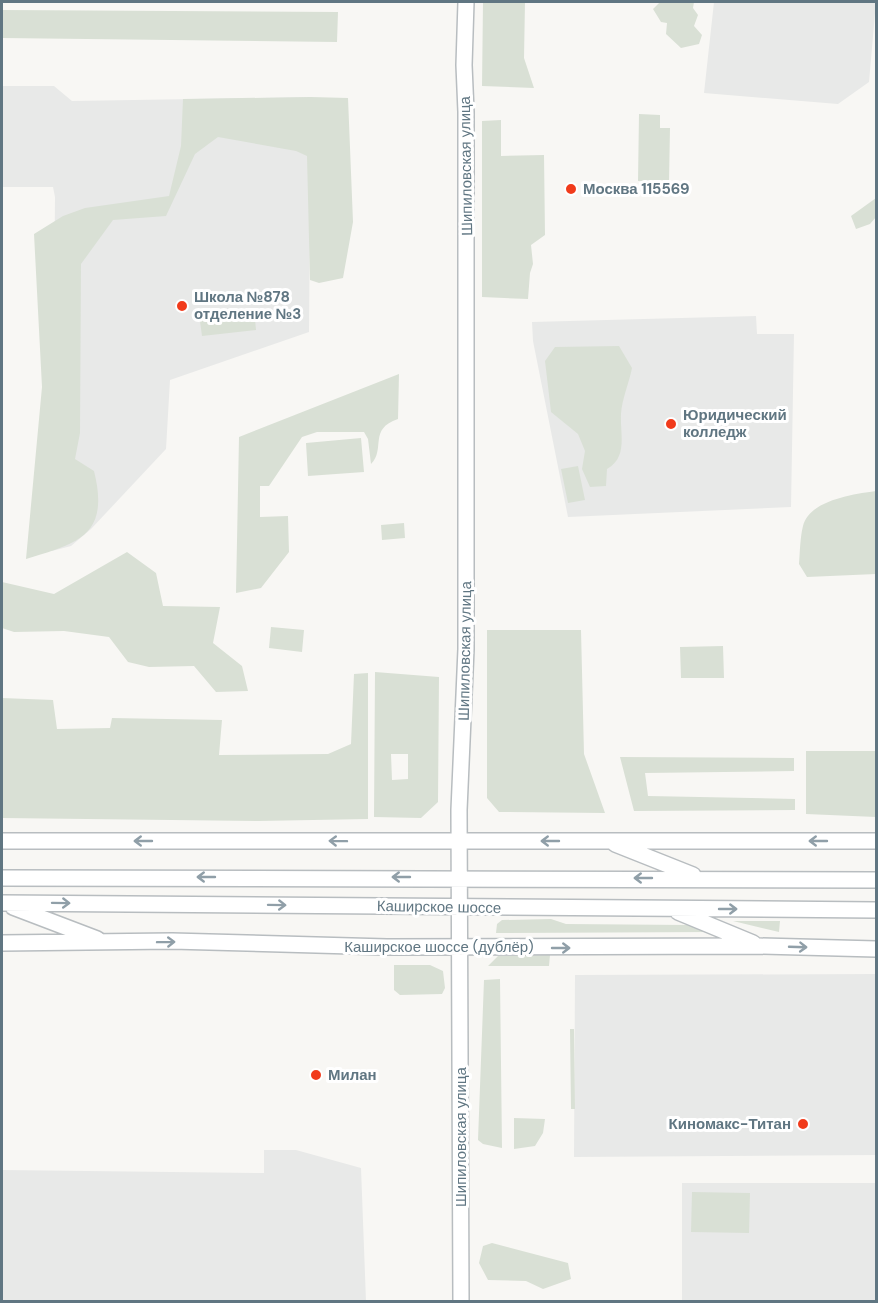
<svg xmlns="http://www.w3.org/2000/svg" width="878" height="1303" font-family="'DM Sans',sans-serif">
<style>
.built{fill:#e8e9e8}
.green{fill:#d9e0d5;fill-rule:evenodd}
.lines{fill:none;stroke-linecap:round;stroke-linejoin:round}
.major-casing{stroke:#b8bdc0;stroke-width:18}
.major{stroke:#fff;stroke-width:15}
.oneway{stroke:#909fa8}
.poi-dot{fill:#f13b1b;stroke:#fff;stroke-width:2}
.labels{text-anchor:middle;stroke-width:6;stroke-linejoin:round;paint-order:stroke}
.street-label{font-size:15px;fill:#607682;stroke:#fff}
.poi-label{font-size:15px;font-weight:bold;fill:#607682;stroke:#fff;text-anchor:start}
</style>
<rect width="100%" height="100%" fill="#f8f7f4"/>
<!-- built -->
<path class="built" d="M714,2H876L869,82L838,104L704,93Z
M2,86H54L72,101L311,97L309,332L170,380L166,449L91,529L71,546L52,551L55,197L53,187H2Z
M756,316L757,334H794L791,507L568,517L533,341L532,322Z
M876,974V1155L574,1157L575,975Z
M264,1150H296L361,1168L366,1301H2V1170L264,1173Z
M682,1183H876V1301L682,1302Z"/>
<!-- green -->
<path class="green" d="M483,2H525L524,58L534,88L482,86Z
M660,2H694L693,8L698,15L694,26L702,35L699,44L681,48L666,34L667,23L661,22L653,9Z
M2,10L338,12L337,42L2,38Z
M311,97L348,98L353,222L343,278L319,283L310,280L307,156L296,151L218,137L195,154L166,216L113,220L81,264L80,433L75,459L94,471C110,535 79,543 26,559L42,387L34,234L63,216L85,208L169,196L181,146L183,99Z
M639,114L660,115V128H670L669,182L638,181Z
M501,120V156L544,155L545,235L531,245L533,264L530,273L528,299L482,297V121Z
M876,198V217L870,224L856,229L851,216Z
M254,308L256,330L202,336L199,314Z
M619,346L632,368C629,383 622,399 621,414C620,435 628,457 607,469L606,486L590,487L582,469L585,451L578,434L551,412L545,361L555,347Z
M399,374L398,419C368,429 386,449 371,464L368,439L364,432H317L302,437L269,486H260V517L288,516L289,552L261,588L236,593L239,437Z
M361,438L364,472L308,476L306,443Z
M578,466L585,500L568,503L561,469Z
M876,491V574L807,577L799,564C800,552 800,538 803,526C809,500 855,494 876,491Z
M404,523L405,538L382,540L381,525Z
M127,552L156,573L163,606L220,607L213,643L242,666L248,691L216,692L194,666L149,667L128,662L109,637L64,631L14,632L2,628V582L54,594Z
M271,627L304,630L302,652L269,648Z
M487,630H581L584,754L605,813L499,812L487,798Z
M723,646L724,678H681L680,647Z
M375,672L439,677L438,802L421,818L374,817ZM391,754H408V779L392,780Z
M368,673V819L258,821L2,818V698L53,700L57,729L110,728L112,718L222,720L219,755L328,754L351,744L354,674Z
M806,751H876V817L806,814Z
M620,757L794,758V771L645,773L648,796L795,799V810L634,811Z
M551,919L566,924L687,925L712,932L496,933L497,924L502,920Z
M733,921H780L779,932Z
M550,955L549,966H488L498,956Z
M394,965H430L443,971L445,988L442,994L400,995L394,990Z
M500,979L502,1148L483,1144L478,1140L484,980Z
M570,1029H574L575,1109H571Z
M514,1118L545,1119L543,1133L535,1146L514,1149Z
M692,1192L750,1193L749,1233L691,1232Z
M492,1243L568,1263L571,1279L543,1289L526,1281L488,1280L479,1263L483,1246Z"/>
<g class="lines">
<!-- major casing -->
<g class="major-casing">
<path id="major" d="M2,841H876
M615,844L693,875
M2,878L876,880
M2,903L876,910
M13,907L97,939
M678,912L753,943
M2,943L172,941L387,947L759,946L876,949
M461,1302L459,810L466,649V112L464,65L466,2"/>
</g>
<!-- major -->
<use href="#major" class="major"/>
</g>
<!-- one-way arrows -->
<defs><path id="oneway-shaft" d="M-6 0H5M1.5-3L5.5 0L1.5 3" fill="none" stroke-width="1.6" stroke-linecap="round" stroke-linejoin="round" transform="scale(1.5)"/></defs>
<g class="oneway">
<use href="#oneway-shaft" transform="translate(143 841) rotate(180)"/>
<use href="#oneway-shaft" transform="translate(338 841) rotate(-179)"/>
<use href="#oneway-shaft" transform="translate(550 841) rotate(180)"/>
<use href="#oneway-shaft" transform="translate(818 841) rotate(-180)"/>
<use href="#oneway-shaft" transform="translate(206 877) rotate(180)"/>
<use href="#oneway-shaft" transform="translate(401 877) rotate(180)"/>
<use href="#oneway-shaft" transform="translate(643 878) rotate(-180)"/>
<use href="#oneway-shaft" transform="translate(61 903) rotate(1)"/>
<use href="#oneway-shaft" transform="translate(277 905) rotate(1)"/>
<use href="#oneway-shaft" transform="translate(728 909)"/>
<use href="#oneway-shaft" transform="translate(166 942) rotate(-1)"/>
<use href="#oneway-shaft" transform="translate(798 947) rotate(2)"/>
<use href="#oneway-shaft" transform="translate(561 948)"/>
</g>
<!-- markers -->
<g class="poi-dot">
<circle cx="571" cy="189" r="6"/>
<circle cx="182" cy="306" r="6"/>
<circle cx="671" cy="424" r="6"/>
<circle cx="316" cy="1075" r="6"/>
<circle cx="803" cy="1124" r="6"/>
</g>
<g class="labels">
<!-- street labels -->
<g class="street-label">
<text transform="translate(466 166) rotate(-91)" y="5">Шипиловская улица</text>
<text transform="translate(465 651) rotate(-89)" y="5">Шипиловская улица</text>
<text transform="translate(439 907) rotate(1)" y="5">Каширское шоссе</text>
<text x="439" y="952">Каширское шоссе (дублёр)</text>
<text transform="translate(461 1137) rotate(-90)" y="5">Шипиловская улица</text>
</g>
<!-- poi labels -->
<g class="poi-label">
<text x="583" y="194">Москва 115569</text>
<text x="194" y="302">Школа №878<tspan x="194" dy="17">отделение №3</tspan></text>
<text x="683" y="420">Юридический<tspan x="683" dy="17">колледж</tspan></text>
<text x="328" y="1080">Милан</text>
<text x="791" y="1129" text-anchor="end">Киномакс-Титан</text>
</g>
</g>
<!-- border -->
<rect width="878" height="1303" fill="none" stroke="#607682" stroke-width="6"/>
</svg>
